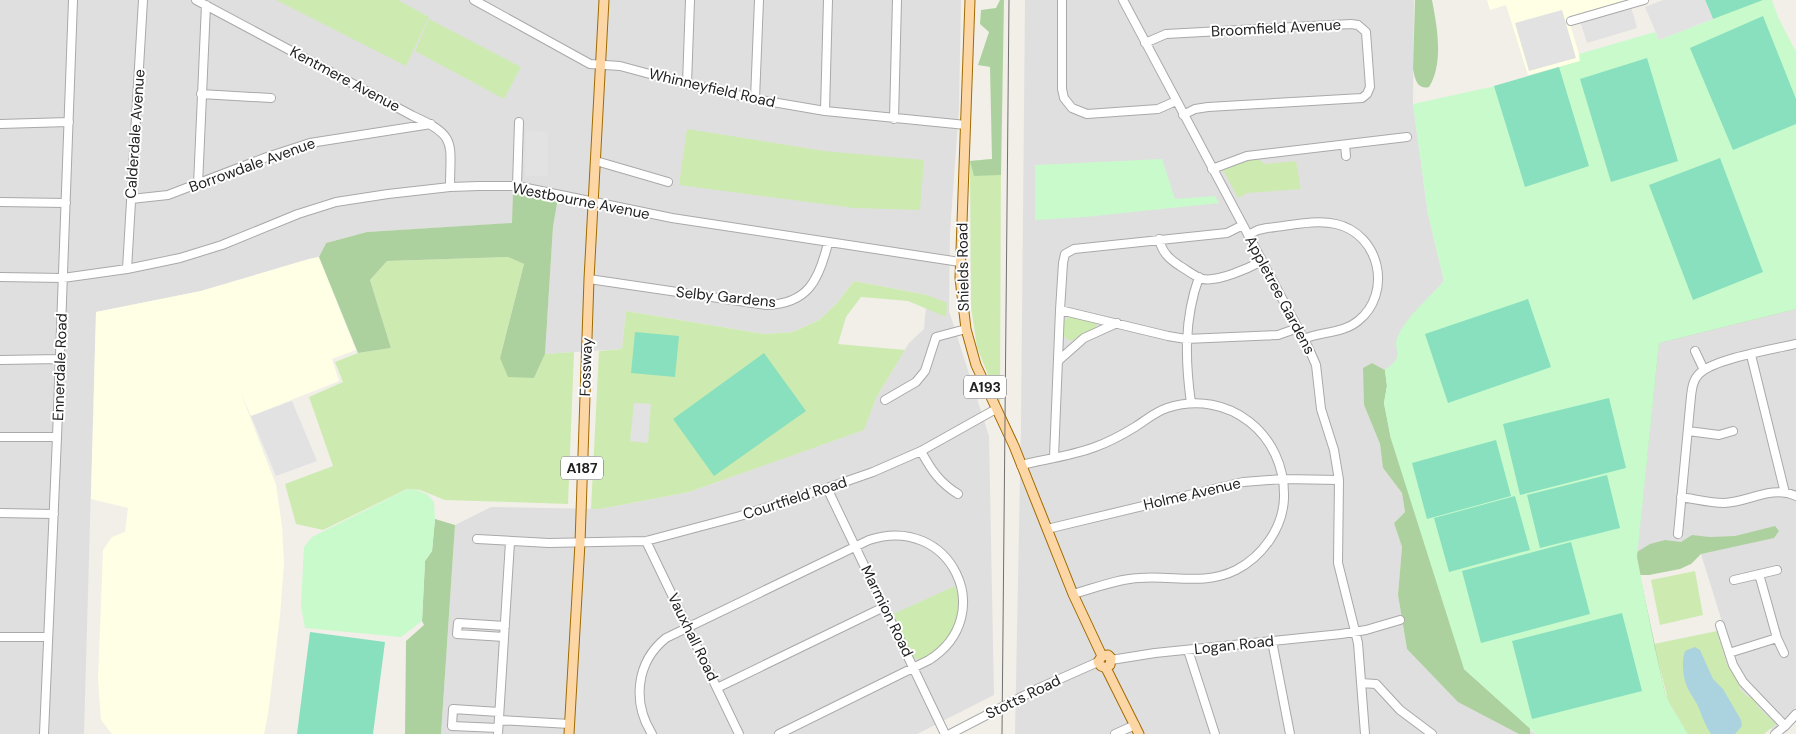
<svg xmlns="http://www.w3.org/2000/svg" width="1796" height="734" font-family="'DM Sans',sans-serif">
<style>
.residential{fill:#e0dfdf}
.education{fill:#ffffe5}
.grass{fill:#cdebb0}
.forest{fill:#add19e}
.park{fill:#c8facc}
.pitch{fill:#88e0be}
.parking{fill:#e2e2e2}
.water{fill:#aad3df}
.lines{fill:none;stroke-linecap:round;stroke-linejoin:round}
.minor-casing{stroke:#a9a9a9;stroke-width:10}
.major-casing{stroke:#a06b00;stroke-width:11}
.minor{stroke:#fff;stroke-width:8}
.major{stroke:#fcd6a4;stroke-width:9}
.tram{stroke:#707070;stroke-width:1}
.labels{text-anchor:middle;stroke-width:4;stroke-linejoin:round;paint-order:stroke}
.shield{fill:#fff;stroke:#646464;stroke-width:1}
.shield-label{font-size:14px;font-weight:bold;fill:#222}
.street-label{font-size:15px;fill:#222;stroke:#fff}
</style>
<rect width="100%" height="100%" fill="#f2efe9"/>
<!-- residential -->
<path class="residential" d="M0,0H961L959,108L950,232L949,311L989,436L994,695L917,734H441L455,525L491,507L600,509L689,492L863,430L876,398L909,343L924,329L927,295L854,281L837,303L819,320L793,332L764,334L626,311L622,349L545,354L553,227L558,199L513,193V223L367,232L326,243L319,257L309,259L201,291L96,312L84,734H0Z
M1025,0H1414L1413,104L1428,214L1444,281L1403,327L1397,339L1399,356L1394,364L1385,370L1372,363L1364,405L1380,444L1383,468L1402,493L1405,512L1394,523L1402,547L1398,595L1407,649L1536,734H1015L1021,426Z
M1796,309V718L1785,726L1771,729V721L1739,688L1727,665L1717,631L1724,628L1701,554L1639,569L1637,550L1659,343Z"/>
<!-- education -->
<path class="education" d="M1487,0H1625L1568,17L1581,61L1528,75L1506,5L1490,10Z
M319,257L356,350L332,359L339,381L251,416L240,391L276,485L282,526L284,563L280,616L268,715L264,734H112L101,720L98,680L103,550L112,537L125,532L128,508L91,499L96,312L201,291L309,259Z"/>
<!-- grass -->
<path class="grass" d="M276,0H398L429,17L406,66Z
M429,19L521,67L504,99L415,51Z
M687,129L824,151L924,160L920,210L854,208L679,185Z
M1001,158L1000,405L977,347L971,307L970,161Z
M1259,159L1264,164L1296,161L1301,189L1247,193L1238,198L1223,170L1236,163Z
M508,257L524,264L500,358L534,378L545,354L574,352L568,504L445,500L420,490L407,489L323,530L296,524L285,484L333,466L309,397L343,382L335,362L358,353L391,348L370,280L387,261Z
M854,281L927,295L947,303L946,317L908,301L861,297L846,317L838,344L905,350L876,398L864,430L689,492L600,509H591L599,351L622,349L626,311L764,334L793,332L819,320L837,303Z
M1072,316L1097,322L1096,328L1071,341C1061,337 1062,331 1062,321Z
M1695,571L1703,615L1660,625L1651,580Z
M955,586C968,615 947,646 922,660L914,658L891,615Z
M1717,631L1727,665L1730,667L1740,685L1739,688L1748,697H1752L1757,702V706L1775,723V725L1764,734H1688L1668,700L1654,644Z"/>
<!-- forest -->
<path class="forest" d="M1000,0H1004L1001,175L974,176L970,161L992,159L990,67L978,65L989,32L980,24L981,10L996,8Z
M1415,0H1432C1437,26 1444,63 1429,87C1417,90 1415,79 1413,69Z
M513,193L558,198L553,227L545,354L534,378L508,377L500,358L524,264L508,257L387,261L370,280L391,348L358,353L319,257L326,243L367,232L512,223Z
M1796,309L1659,343L1637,552L1650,544L1665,540L1681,542L1692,535L1710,537L1735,536L1775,526L1779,531L1774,538L1701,554L1691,564L1680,569L1649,575H1640L1665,693L1671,706L1688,734L1464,669L1530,728V734H1519L1458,702L1407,649L1398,595L1402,547L1394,523L1405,512L1402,493L1383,468L1380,444L1364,405L1363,368L1372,363L1385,370L1387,386L1384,403L1391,439L1737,315Z
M435,519L455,525L441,734H405L406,641L424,625L422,621L425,561L432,551Z"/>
<!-- park -->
<path class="park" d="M1705,0H1772L1778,17L1796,52V309L1659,343L1637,557L1654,644L1665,693L1671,706L1688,734H1536L1464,669L1391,439L1384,403L1387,386L1385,370C1408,353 1391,352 1398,336C1407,316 1430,297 1444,281L1428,214L1413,104L1491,87L1580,61L1579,54L1655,32L1659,40L1713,19Z
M1162,159L1175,199L1215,196L1219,203L1085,217L1035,220V165Z
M408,489L420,491L428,495L434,502L435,519L432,551L425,561L422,621L401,637L305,628L301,606L304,547L312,537Z"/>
<!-- pitch -->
<path class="pitch" d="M1705,0H1763L1713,19Z
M1763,16L1796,99V124L1733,150L1690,48Z
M1647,58L1678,161L1611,182L1580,79Z
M1559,67L1589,166L1525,187L1494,86Z
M1720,158L1763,272L1693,300L1649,185Z
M1528,299L1551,367L1448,403L1425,334Z
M635,332L679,336L675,377L631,373Z
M764,353L806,411L714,476L673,419Z
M1609,398L1626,468L1520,495L1503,424Z
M1496,440L1511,496L1427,519L1412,463Z
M1607,475L1620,528L1540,548L1527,495Z
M1515,496L1530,550L1449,572L1434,518Z
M1571,542L1590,614L1481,643L1462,571Z
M1622,613L1642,691L1532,719L1512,641Z
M310,632L385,642L373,734H297Z"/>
<!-- parking -->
<path class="parking" d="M1663,0H1705L1713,19L1659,40L1645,7Z
M1631,6L1637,28L1587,43L1580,21Z
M1562,10L1576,58L1529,71L1515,23Z
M526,130L548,132V177L525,175Z
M292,401L317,461L276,476L251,416Z
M634,403L651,404L648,443L630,441Z"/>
<!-- water -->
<path class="water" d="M1695,647L1700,650L1713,679L1723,689L1741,720L1742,726L1735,734H1711C1705,725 1702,716 1698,706C1695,700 1691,695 1688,689C1683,678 1681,662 1685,651Z"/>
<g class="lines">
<!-- minor casing -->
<g class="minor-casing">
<path id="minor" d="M196,0L413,116C458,136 450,143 450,187
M474,0L590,64L620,66L687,84L755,99L825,111L966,125
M1062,0V89L1064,98L1072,108L1087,114L1158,109L1176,101
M1123,0L1309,349L1316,365L1321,409L1334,450L1339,480L1338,563L1358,643L1365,734
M1571,21L1644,0
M1145,43L1166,34L1351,24L1358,25L1366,32L1370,87L1367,94L1362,98L1208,107L1195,109L1183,115
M687,84L690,0
M201,94L271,98
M755,99L759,0
M825,111L828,0
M894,119L897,0
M0,124L69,122
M1345,145L1346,156
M596,161L668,182
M1212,169L1247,156L1407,137
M198,185L206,5
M517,186L519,122
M131,199L168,195L267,157L310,143L431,124
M0,202L66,203
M1248,235L1258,230L1267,228C1289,226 1315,219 1336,224C1380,234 1393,293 1358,321C1342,334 1322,331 1304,339
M1159,239C1162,252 1169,259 1180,266C1187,270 1195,277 1203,279C1218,282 1249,268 1262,261
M127,269L143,0
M0,277L63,278L127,269L180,258L222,245L298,214L336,202L388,194L450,187L479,186H517L672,218L960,262
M589,279L766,305C808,304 819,280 828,243
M1060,310L1168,336L1186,339L1278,335L1298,328
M1695,351L1704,370
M1751,355L1785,493
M0,360L60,359
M1058,361L1084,338L1117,323
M885,400L916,382L925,371L936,337L966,329
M1191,403C1185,360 1184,319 1199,277
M1688,431L1719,435L1733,431
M0,437H57
M921,451C931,470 940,483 958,494
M1054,457L1060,310L1063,263L1065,254L1074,249L1227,233L1243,225
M1021,465C1046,459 1071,456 1095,447C1109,442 1122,435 1135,427C1146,420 1155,412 1167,408C1229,388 1286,435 1284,498C1283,528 1262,557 1236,570C1204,586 1173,575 1139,578C1117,579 1095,588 1073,594
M827,488L945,734
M1681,497C1695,499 1710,503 1724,503C1749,502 1771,485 1796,496
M0,513L54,514
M1047,529L1243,482L1283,479L1339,480
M1678,534L1691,396C1692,388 1693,380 1699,374C1713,359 1774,349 1796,344
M477,539L549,543L646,541L740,516L827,488L873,472L921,451L996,409
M646,541L739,734
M1759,574L1777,638L1784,653
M1734,580L1777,570
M1720,625L1733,665L1743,682L1785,726
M0,637H48
M504,637L457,634L458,623L505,626
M1272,641L1290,734
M1188,650L1215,734
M1729,653L1777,638
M1111,660L1155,653L1341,634L1366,630L1400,620
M1361,683L1376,684L1400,710L1432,734
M717,688L884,607
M499,720L570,724
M498,728L452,726L453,709L499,712
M44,734L57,437L73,0
M498,734L510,542
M652,734C632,702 636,662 666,638L869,540C950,513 1000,615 929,660L779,734
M950,734L1037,689L1098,662
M1115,734L1135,725
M1775,734L1785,726L1796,714"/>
</g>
<!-- major casing -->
<g class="major-casing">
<path id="major" d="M970,0L960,278L966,329L976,365L1014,446L1073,594L1102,656
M1102,656L1108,655L1111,658L1110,665L1106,668
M1102,656L1098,662L1101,666L1106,668
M1106,668L1139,734
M569,734L580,543L589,279L604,0"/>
</g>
<!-- minor -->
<use href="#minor" class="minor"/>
<!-- major -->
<use href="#major" class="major"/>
<!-- tram -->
<path class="tram" d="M1002,734L1009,0"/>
</g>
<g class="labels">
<!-- shield labels -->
<g class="shield">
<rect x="964" y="375.5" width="42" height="23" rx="4"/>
<rect x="561" y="456.5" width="42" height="23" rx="4"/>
</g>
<g class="shield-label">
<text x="985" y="392">A193</text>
<text x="582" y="473">A187</text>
</g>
<!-- street labels -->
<g class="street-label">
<text transform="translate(1276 28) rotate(-3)" y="5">Broomfield Avenue</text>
<text transform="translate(345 79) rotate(28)" y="5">Kentmere Avenue</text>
<text transform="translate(712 88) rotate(13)" y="5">Whinneyfield Road</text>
<text transform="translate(135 134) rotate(-86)" y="5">Calderdale Avenue</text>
<text transform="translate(252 165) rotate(-20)" y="5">Borrowdale Avenue</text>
<text transform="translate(581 201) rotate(11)" y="5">Westbourne Avenue</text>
<text transform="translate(963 267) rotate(-91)" y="5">Shields Road</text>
<text transform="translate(1280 295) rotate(62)" y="5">Appletree Gardens</text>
<text transform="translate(726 297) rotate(6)" y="5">Selby Gardens</text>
<text transform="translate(60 367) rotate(-88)" y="5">Ennerdale Road</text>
<text transform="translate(586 367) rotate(-88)" y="5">Fossway</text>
<text transform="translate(1192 494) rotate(-13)" y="5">Holme Avenue</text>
<text transform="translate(795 498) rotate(-18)" y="5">Courtfield Road</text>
<text transform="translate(887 611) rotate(64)" y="5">Marmion Road</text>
<text transform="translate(693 637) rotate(64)" y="5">Vauxhall Road</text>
<text transform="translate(1234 645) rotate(-6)" y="5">Logan Road</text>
<text transform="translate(1023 697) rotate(-26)" y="5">Stotts Road</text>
</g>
</g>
</svg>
